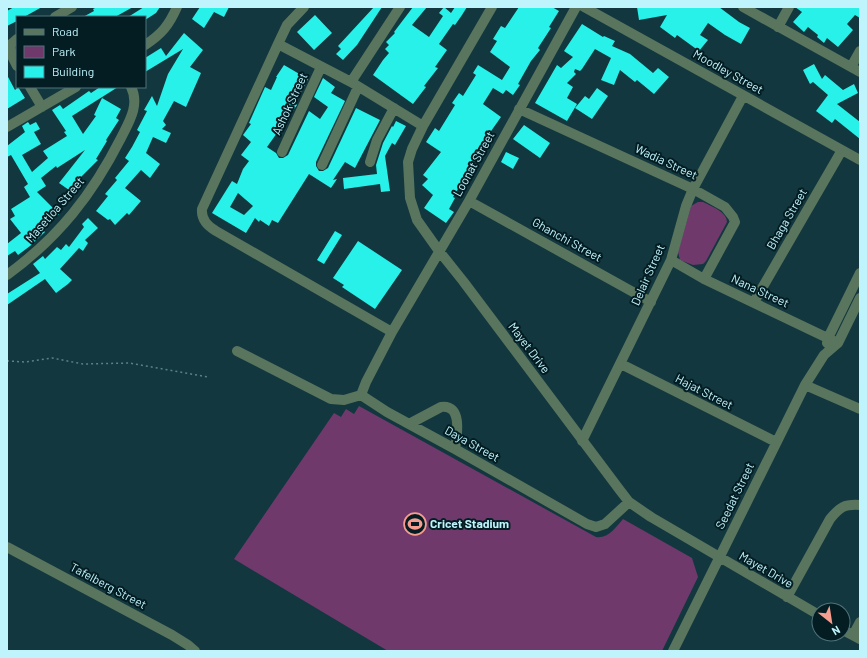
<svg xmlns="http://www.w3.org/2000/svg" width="867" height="658" font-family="Barlow,sans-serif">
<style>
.green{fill:#70396b}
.building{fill:#27f1e9;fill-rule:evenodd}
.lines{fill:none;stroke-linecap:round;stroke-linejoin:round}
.path{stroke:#58838b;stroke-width:1.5;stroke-dasharray:2 3;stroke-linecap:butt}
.minor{stroke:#59755e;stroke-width:10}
.labels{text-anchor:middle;stroke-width:4;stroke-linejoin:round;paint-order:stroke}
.street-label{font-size:12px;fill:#c0f4fd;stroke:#041d22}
.poi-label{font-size:12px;font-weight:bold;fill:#c0f4fd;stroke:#041d22;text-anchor:start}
</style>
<rect width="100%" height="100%" fill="#12373e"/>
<!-- green -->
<path class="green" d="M698,202H703C711,206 727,212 727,222L706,261L703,264L693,265L680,260L678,252L691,206Z
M359,406L596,537C608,539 616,527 623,519L692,558L698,577L662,651H388L234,559L334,413L341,417L346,409L354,414Z"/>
<!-- building -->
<path class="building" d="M14,7H42L24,17H17V21L7,26V11Z
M97,7H133L115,17H83L94,11L93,9Z
M144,7H160L156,13L145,20V17H128Z
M200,7H229L224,17L214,12L204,28L192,19Z
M374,7H382L357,45L343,60L336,54L341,49L338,46Z
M413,7H427L412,25L429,37L443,16L439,13L444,7L451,13L455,7H467L462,15L455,25L453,24L439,44L447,50L435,67L438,68L424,86L426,87L413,104L373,75L383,60L389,53L385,49L389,45L386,42L395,33L394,32Z
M519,7H552L559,11L549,27L551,28L538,48L540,50L531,61L518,84L520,85L513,95L506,90L503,94L493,88L483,104L501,117L489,134L491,135L479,153L469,171L473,174L466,183L463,181L453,197L455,198L449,209L454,212L446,223L424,208L433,195L422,185L428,179L423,175L441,152L426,142L435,128L439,131L455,105L452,103L459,93L463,96L476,75L473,73L478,65L502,80L510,67L490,52L497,41L493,39L501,26L505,28Z
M637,7H719L739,22L750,28L741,44L725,35L708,23L700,35L708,40L699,51L677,35L675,38L660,27L667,15L639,20Z
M795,7H860V18L855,15L847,24L853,30L838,47L827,38L824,43L817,37L818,35L808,27L804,32L793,22L802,12Z
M315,15L332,33L314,50L297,32Z
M582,24L603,37L604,36L615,41L612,46L630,54L653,73L658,68L669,77L654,94L637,80L635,82L620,70L614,85L601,80L611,58L595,49L582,69L580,71L575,69L574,72L576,74L567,83L573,87L567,98L577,104L567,121L535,103L557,65L561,68L573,57L564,51Z
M184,33L203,50L190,67L201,73L186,107L174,101L163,121L166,125L162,129L171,133L166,143L153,137L146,153L160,164L150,178L141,170L125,188L141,201L129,215L127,213L115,225L110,219L108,220L96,211L108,196L105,194L117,180L115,178L129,161L125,158L132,147L140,132L137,130L147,111L144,110L152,96L157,106L168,74L183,49L145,72V58L161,48L166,56Z
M814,64L822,79L825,75L843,90L854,84L858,93L837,104L860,122V139L835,119L832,123L816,111L828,95L813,82L810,84L803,70Z
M284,65L308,79L295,103L297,105L267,147L276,153L279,158H283L288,155L309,111L320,119L328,107L314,97L323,78L335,87L331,93L345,101L316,162V166L319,171H323L328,168L356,108L380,120L355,168L345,162L333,180L337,179L331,188L309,174L278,223L272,220L269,226L260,220L259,222L255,218L246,233L212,213L232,181L237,184L243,169L249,161L241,155L251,142L243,135L251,124L249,123L265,87L271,90L277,77H276ZM238,193L253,206L244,215L230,207Z
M7,75L15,90L18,87L25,98L7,109Z
M100,87H118L72,116L83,134L96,116L94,115L102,98L121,109L116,118L119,120L106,140L107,141L96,159L98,160L81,177L80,176L69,190L59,183L85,150L57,168L56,166L41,178L46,186L37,192L59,214L53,220L48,216L37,224L45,232L30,246L18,255L15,251L7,256V244L21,233L10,219L15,216L11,209L30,197L24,187L28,184L11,155L7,157V146L25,132L22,126L28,122L30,125L36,122L40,129L34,132L41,144L22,155L32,172L48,158L43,151L67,136L64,132L66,131L52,110L60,105L63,109L89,91L91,93Z
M597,88L608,96L592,119L575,108L585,96L589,99Z
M396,121L406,126L395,145L392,143L385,156L390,191L381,192L380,184L344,189L343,178L377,174L376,165L383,143L392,126L393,127Z
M524,125L550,143L540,158L513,139Z
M506,152L519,158L513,169L501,162Z
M88,218L98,228L85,240L88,243L83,251L79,248L60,269L72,280L68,284L56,293L45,279L7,305V294L40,273L33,264L43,256L45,259L57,247L61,250L66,244L69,247L84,227L82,224Z
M335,231L342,235L324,264L317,260Z
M358,241L402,270L375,309L342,287L344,285L333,278Z"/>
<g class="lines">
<!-- path -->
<path class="path" d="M7,361L26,362L52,358L83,364L129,363L208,377"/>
<!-- minor -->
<path class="minor" d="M304,7L287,25L278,44L202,209C201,220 208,226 216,231L392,332
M492,7L423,126L412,149L408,162L410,198L417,220L439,251L463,281L619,489L629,502L651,517L819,615
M584,7L860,160
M743,7L860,72
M55,17L72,7
M778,27L789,7
M17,39L10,45L12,56L17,66
M278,44L351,82L423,126
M145,45C162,34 169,25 177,7
M851,67L860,51
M351,82L400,7
M30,87L42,107
M519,109L693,189L725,207L733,217L735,222L704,279
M7,127L76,87
M282,152L321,67
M370,162L377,140L394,108
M322,165L358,87
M469,201L651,302
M671,260L704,279L838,343
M7,275C59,237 92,195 121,138C129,122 140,105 131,87
M754,302L842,150
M827,343L828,338L860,273
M237,351L331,399L344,400L361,395
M621,364L776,442
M805,385L860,409
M361,395L366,382L392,332L469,201L576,7
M361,395L387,412L455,449L587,524L596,527L605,524L629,502
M409,424L441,407C463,404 457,436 455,449
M582,441L671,260L686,206L693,189L743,96
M7,547L172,635L188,645L195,651
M787,597L830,519C840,507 844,504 860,505
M843,630L860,639
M853,635L860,622
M673,651L805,385L824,355L838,343L860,298"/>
</g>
<!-- icons -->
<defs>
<g id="stadium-ring" transform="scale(1.15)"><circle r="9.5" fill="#041d22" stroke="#f59d8e" stroke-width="1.5"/><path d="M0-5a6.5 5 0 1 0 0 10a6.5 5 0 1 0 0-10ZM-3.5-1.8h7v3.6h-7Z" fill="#f59d8e"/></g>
</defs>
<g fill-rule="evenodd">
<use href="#stadium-ring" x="415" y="524"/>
</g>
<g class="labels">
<!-- street labels -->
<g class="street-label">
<text transform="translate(728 72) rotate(29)" y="4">Moodley Street</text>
<text transform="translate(290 104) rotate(-65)" y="4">Ashok Street</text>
<text transform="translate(666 162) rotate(25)" y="4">Wadia Street</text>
<text transform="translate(474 164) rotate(-61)" y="4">Loonat Street</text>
<text transform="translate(55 210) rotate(-49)" y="4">Masetloa Street</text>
<text transform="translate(787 219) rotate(-60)" y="4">Bhaga Street</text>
<text transform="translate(567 240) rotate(29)" y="4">Ghanchi Street</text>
<text transform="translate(648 275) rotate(-66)" y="4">Delair Street</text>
<text transform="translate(760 291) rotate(25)" y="4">Nana Street</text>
<text transform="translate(529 348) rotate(53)" y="4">Mayet Drive</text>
<text transform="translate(704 392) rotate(27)" y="4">Hajat Street</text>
<text transform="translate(472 444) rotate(29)" y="4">Daya Street</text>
<text transform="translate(735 496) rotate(-64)" y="4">Seedat Street</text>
<text transform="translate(766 570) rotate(30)" y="4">Mayet Drive</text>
<text transform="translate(108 586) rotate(28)" y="4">Tafelberg Street</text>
</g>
<!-- poi labels -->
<g class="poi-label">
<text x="430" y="528">Cricet Stadium</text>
</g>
</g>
<!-- border -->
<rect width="867" height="658" fill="none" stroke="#c0f4fd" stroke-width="16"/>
<!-- legend -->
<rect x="16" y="16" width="130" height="72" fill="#041d22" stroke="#4f737a"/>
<rect x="24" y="29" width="20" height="6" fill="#59755e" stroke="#4f737a"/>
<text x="52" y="36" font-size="12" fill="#c0f4fd">Road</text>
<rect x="24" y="46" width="20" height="12" fill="#70396b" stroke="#4f737a"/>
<text x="52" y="56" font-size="12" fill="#c0f4fd">Park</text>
<rect x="24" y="66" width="20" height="12" fill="#27f1e9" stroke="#4f737a"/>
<text x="52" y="76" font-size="12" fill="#c0f4fd">Building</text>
<!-- north arrow -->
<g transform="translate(831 622) rotate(150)"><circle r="19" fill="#041d22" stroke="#4f737a"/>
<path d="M0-3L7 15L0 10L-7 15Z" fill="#f59d8e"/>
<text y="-6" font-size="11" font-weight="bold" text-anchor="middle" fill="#c0f4fd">N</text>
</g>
</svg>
